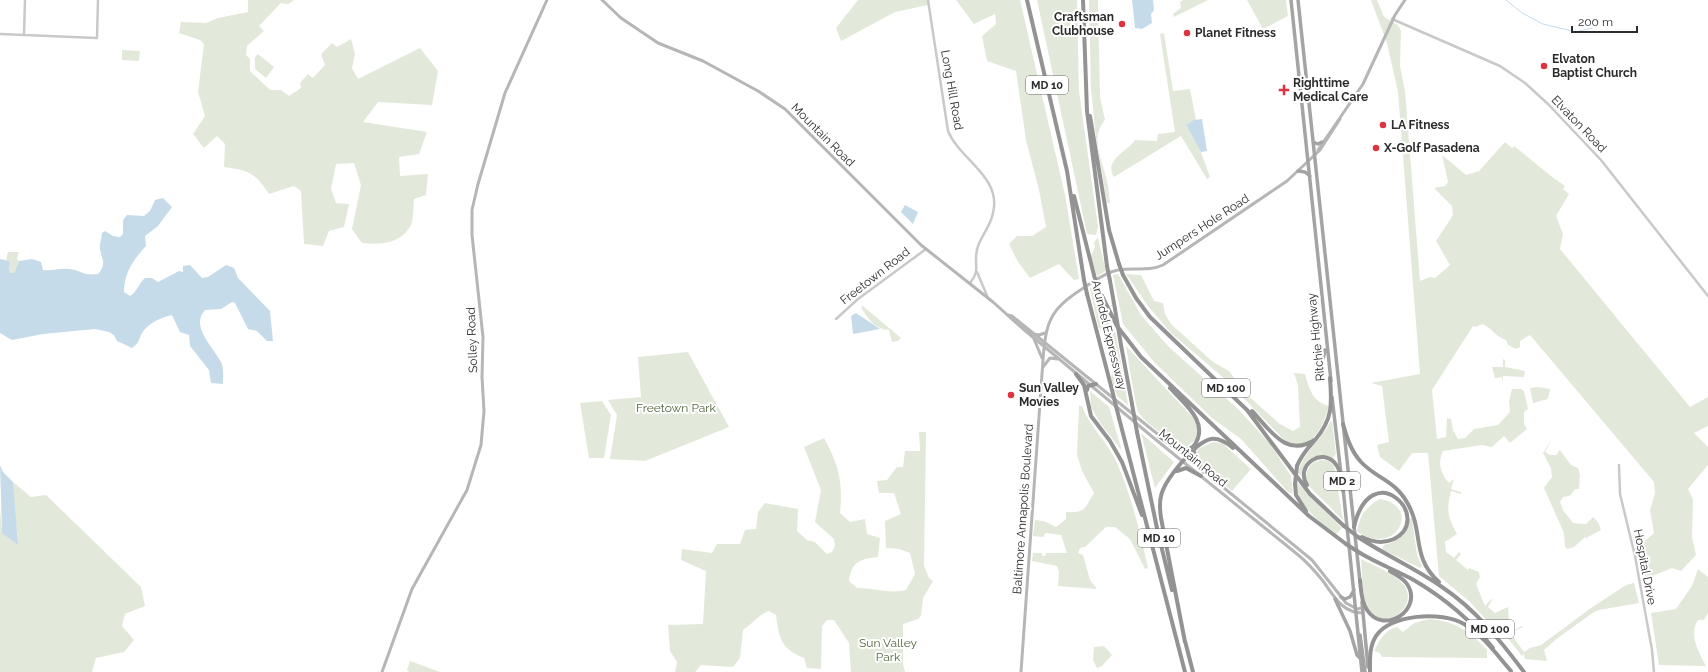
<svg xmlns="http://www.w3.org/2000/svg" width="1708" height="672" font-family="Raleway,sans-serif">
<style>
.green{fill:#e2e9da}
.water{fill:#c6dbe9}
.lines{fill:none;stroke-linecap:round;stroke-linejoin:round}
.stream{stroke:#c6dbe9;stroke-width:1}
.tertiary{stroke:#c9c9c9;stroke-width:2.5}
.secondary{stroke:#b6b6b6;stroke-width:3}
.primary{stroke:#a4a4a4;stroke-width:3.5}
.motorway{stroke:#939393;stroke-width:4}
.motorway-bridge{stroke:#939393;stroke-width:4}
.poi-dot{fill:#dd3440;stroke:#fff;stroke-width:1.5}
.labels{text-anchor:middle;stroke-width:4;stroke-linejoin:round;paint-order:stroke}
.shield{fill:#fff;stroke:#6b6b6b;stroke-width:1}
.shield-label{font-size:11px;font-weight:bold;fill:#2c2c2c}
.poi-label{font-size:12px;font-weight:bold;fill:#2c2c2c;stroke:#fff;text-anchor:start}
.street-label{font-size:12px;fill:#2c2c2c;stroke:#fff}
.park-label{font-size:12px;fill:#4f653c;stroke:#fff}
</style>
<rect width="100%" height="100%" fill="#fff"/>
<!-- green -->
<path class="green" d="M248,0H294L288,4L281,3L259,26L264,31L247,46L246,55L250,59V71L270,90H281L289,96L301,88L300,83L308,74L313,78L325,65L321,54L332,43L337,47L351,39L355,54L352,68L358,79L420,48L438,71L432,105L378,102L363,122L427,132L419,154L399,157L400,176L428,174L426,195L414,199C413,207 414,221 410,227C399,244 380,245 362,243L352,229L361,185L354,163L336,164L331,189L336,203L349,204L344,227L329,231L323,246L304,244L301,191L294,186L269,194C254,172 250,171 224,167L225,144L217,136L204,148L193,134L205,116L198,92L204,44L200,40L179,33L181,22L206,23L218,18L248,12Z
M858,0H928V5L895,12L841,41L836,28Z
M956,0H1020L1065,195L1079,279L1074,280L1059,264L1030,278L1018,262L1009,244L1017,236H1032L1046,227L1039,190L1026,140L1016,71L987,61L982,36L996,24L995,14L974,24Z
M1037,0H1077L1079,91L1098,227L1096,235L1087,234Z
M1089,0H1098L1100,97L1105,120C1089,138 1103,161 1107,181C1109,188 1109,196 1110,203H1107L1096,138L1091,88Z
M1183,0H1208L1174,17L1173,14L1181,8L1180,2Z
M1247,0H1286L1288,16L1263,29Z
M1371,0H1377L1384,17L1398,25L1401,31L1400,66L1405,91L1420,281L1430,277L1435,278L1450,265L1436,241L1453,215L1452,206L1434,188L1445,186L1448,182L1442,155L1466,175L1479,171L1505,142L1512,148L1514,146C1531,159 1547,174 1565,186L1563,189L1569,194L1556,216L1563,234L1560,249L1690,407L1708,397V426L1694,433L1708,447V465L1688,489L1693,499L1692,537L1696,555L1681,571L1672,568L1645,579L1639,546L1654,533L1650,510L1655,493L1654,482L1530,335L1520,341V347L1516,349L1508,345L1506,340C1496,337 1492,328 1482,324L1476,327L1473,326L1432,390L1437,439L1446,437L1447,418L1451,419L1453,430L1458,439L1465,438L1474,429L1498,425L1510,412L1509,401L1512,389H1521L1524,391L1528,409L1524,412V424L1527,429L1510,443L1504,436L1492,447L1482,445L1443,451C1437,463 1441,474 1449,483L1454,479L1451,489L1461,492V494L1451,491C1446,510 1448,518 1457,534L1445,542L1446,552L1454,558L1459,552L1461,554L1456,560L1468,570L1469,568L1479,572L1480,577L1476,584L1485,606L1491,599L1492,600L1488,607L1495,613L1508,607L1509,623L1512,631L1522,626L1523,627L1510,633L1524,652L1530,648L1541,645L1591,608L1626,585L1634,583L1639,603L1599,610L1594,612L1559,637L1544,650L1547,661L1525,659L1524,654L1522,656L1507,637L1504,639L1469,601L1439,576L1428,453H1412L1399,471L1380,457L1377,445L1389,442L1382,386L1371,383L1420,374L1398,92L1387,43Z
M1164,33L1173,91L1190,89L1196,120L1186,125L1201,152L1210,177L1207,179L1181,136L1114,177C1103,160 1128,151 1135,140L1157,141L1158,134L1175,132L1160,34Z
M122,50L140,51L139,61L122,60Z
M258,54L274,67L266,78L255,69V57Z
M1098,238L1106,271L1097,276L1091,256L1095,247L1094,242Z
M8,252H19L17,259L19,261L14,273H9L10,261L6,260Z
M1118,274L1141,315L1168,346L1239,410L1270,444L1291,476L1293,494L1288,492L1241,439L1212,418L1154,362L1123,324L1113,275Z
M1126,274L1141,275L1154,301L1163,303L1165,314L1171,324L1213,362L1229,371L1245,393L1280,424L1293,431L1300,427L1298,385L1294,373L1305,374C1309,389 1313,402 1329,406C1323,428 1311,453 1285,441L1225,379L1171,333L1148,306Z
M1094,286L1107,318L1116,334L1128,405L1117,396L1111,378L1113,366L1103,333L1098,326L1090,288Z
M863,306L901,338L898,341L892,342L889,330C876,330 866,317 861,307Z
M1126,346L1196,421C1198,436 1199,439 1186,447C1170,439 1150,428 1139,413C1135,407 1128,357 1126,346Z
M688,352L729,427L645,461L610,459L617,415L608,400L641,397L638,357Z
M1503,359L1505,360V367L1525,371L1524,377L1503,376V384L1502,377L1495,378L1492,367H1503Z
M1538,387L1550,389L1548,399L1533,403L1530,388Z
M1090,391L1109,407L1122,451L1100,423L1091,407Z
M602,401L611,415L604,458H589L580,403Z
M1079,406H1082C1090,428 1108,442 1117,463C1132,497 1140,533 1148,568L1145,569L1130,539L1115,527H1106L1085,547L1080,548L1078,553L1083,555L1090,580L1097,589L1058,586L1059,572L1057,566L1032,561L1033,553H1042V556H1045L1046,553H1067L1061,535L1046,533L1043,537L1033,536L1035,520L1044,521L1056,527L1066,519V512C1086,513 1084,509 1094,493L1082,471L1077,455Z
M1332,421L1336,454L1333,458C1317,453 1304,456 1301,476L1298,473C1303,452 1321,441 1330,422Z
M919,432H926L924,566L929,578L933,581L923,598L921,616L918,619L903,624V664L905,672H851L849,643L834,620H827L822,626L821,669L807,668L804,658C781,649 779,638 776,615L769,611C759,614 752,624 743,630L740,658L733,667L701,665L695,672H675L677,662L670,651L668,625L703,624L706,571L681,560L682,549L712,553L717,544H740L745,530L756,529L758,512L765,503L798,509L797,531L807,540L815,542L827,554L832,552L835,546L834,539L815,522L821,490L804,447L824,438C839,465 843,482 840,513L850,522L865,519L867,534L880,538L878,557C860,559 852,561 849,581L857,588C873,588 890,594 906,590L915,574L910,553L899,549L886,548L885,521L901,514L894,493H879L877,481L887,480L897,467H903L905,451H920Z
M1141,433L1174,462L1155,488Z
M1552,439L1545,452L1550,455H1556L1560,450L1571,465L1578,468L1580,475L1579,489H1575L1570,496L1563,497L1560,502L1563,510L1573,523L1586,524L1593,517L1598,522L1601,530L1586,538L1585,537L1574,547L1567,549L1565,547L1564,533L1544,488L1552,477L1551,468L1543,453Z
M1213,442L1222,443L1251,469L1232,491L1201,465L1195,456L1198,449Z
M1322,460L1329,461L1334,466L1343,520L1309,486L1306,477C1307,467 1311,462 1322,460Z
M13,482L31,497L46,495L141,587L145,606L125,614L122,626L134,640L124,652L96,658L92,672H0V508L2,533L18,537L14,514Z
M1297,482L1342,528L1336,534C1320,522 1294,504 1297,482Z
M1380,499C1423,506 1395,559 1357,531C1360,515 1366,507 1380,499Z
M1412,518L1417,555L1422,566L1420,568L1382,549L1384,545C1399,541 1406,535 1409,519Z
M1361,559C1374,566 1394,573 1403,584C1421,605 1385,633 1369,611C1362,600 1362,572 1361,559Z
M1698,569L1708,577V613L1704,620H1698C1688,635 1699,652 1706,666L1659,665L1651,613L1676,609L1692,586Z
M1429,619C1455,621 1470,631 1487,650V658L1382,657L1380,653L1374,651C1380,639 1385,630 1397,627L1403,632L1414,623Z
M1104,646L1112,655L1102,666L1097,668L1093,660L1094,647Z
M410,661L440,672H409L407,670Z"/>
<!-- water -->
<path class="water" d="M1132,0H1153L1154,10L1151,14L1152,23L1142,29L1135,28Z
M1202,119L1207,151L1201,152L1186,125L1194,120Z
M163,198L172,207L158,226L145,236L146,246C133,260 124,273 124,292L130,296C137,292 139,283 145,278H152L158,282L179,271L183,272V266L190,265L202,278L208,277L226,265L234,268L238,278L270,311L273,341H267L257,331L248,329L235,303L232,302L221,309L205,310C190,326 213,347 221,362C224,368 223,378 223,384L211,383L209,370L190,346L189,335L180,332L172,315C160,318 147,323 141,335C138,342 138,344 132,348L117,341L114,335L109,332L95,329L43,334L12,340L0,333V259L10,261L9,273H14L19,261L32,259L41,262L43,270C52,271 60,268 69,269C82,270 81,276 98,274C107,263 102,261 100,249C99,245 102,238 102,233L105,231L113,236L120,237L123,234V220L127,215L144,216L150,211L155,200Z
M905,205L918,212L913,224L901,212Z
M856,313L880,329L853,334L851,316Z
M0,465L3,472L13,482L18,545L2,533Z"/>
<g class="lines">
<!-- stream -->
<path class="stream" d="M1506,0L1522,13L1543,24L1576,32L1592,28"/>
<!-- tertiary -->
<path class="tertiary" d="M928,0L948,131C960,160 1002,177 993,213C991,225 982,235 978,246C972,263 982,269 970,283
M1392,19L1500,66L1525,83L1548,104L1601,160L1708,296
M0,34L97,38L98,0
M24,35L25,0
M977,272L988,298
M836,319L858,299L926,249
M1619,465L1620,494L1635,556L1652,650L1654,672"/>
<!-- secondary -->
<path class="secondary" d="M602,0L621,18L658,43L703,61L758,91L785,109L921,245L993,302L1022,328L1155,439L1297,554C1307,562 1315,571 1323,581C1334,596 1342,613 1363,613
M1318,150L1363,84L1395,15L1405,0
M1008,315L1012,316L1160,436
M1034,334L1039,335L1045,333
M1034,339L1042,358
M1043,367L1050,358L1057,359
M1174,447L1312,560L1346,603L1357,609L1362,608
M382,672L412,589L467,490L481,445L484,411L482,377L483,337L472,235V210L478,184L505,93L547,0
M1021,672L1043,360C1046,317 1052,308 1088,285C1097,279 1107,272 1118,270C1134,267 1148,272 1163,265L1287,181L1320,150L1340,119"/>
<!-- primary -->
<path class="primary" d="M1291,0L1331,381
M1298,0L1360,582
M1313,142L1318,144L1322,142
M1298,171L1305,172L1310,176
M1316,364L1323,359L1325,350
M1332,397L1341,474
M1343,488L1362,672
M1341,597L1345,599L1350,597L1354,590
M1335,599L1350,631L1357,655L1360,658
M1362,602L1368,667
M1360,635L1365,672"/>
<!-- motorway -->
<path class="motorway" d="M1027,0L1067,171L1084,280
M1083,0L1087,111L1107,266
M1090,116L1109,230L1119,264
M1074,196L1094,275
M1123,275L1136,298L1150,317L1247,410L1310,494L1344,526
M1110,281L1115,309
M1097,286L1117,326L1141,357L1309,516L1346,544
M1087,294L1111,386
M1121,345L1132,404
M1076,374L1084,385L1091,416L1110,441L1122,462L1142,515
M1170,388C1186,405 1211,424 1193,447
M1087,390L1088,386L1096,384
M1252,411C1271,431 1287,459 1316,439
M1119,418L1185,672
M1343,424C1347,438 1351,451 1361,462C1377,479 1395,480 1408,504C1424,533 1411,557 1439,582
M1137,432L1158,533L1172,590
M1159,436C1169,443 1182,456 1194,446
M1194,451L1195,460L1204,472
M1297,466C1301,455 1308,448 1315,440C1333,419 1332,404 1330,378
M1177,471L1186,468L1201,476
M1295,484L1296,495L1306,511
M1307,485C1294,465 1324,445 1337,466C1341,472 1342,482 1343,490
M1354,527C1371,454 1435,518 1394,539C1383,544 1372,542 1362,537
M1358,537C1385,555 1415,568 1442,587C1475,609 1500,640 1524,672
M1360,553C1377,563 1395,570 1412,579C1443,597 1471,620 1493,648
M1360,580C1361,589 1361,602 1367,610C1384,636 1424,609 1407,584C1403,578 1396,575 1390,571
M1185,641L1193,672
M1185,642L1161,518C1160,511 1159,504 1161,496C1164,481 1195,442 1211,439C1219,438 1226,442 1233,448
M1370,672C1370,660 1369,647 1376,636C1390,614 1442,611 1464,624C1483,635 1497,655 1511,671"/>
<!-- motorway-bridge -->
<path class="motorway-bridge" d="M1119,264L1123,275
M1107,266L1110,281
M1094,275L1097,286
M1084,280L1087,294
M1115,309L1121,345
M1111,386L1119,418
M1132,404L1137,432
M1295,484L1297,466
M1344,526L1358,537
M1346,544L1360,553"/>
</g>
<!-- markers -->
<g class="poi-dot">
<circle cx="1122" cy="24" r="4"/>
<circle cx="1187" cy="33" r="4"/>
<circle cx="1544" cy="66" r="4"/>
<path d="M1282 84h4v4h4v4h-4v4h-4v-4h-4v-4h4z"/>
<circle cx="1383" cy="125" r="4"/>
<circle cx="1376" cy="148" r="4"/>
<circle cx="1011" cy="395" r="4"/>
</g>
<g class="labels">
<!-- shield labels -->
<g class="shield">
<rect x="1026" y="76" width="42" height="18" rx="3"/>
<rect x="1202" y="379" width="48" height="18" rx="3"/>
<rect x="1324" y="472" width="36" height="18" rx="3"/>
<rect x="1138" y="529" width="42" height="18" rx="3"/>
<rect x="1466" y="620" width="48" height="18" rx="3"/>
</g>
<g class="shield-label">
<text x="1047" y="89">MD 10</text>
<text x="1226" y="392">MD 100</text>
<text x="1342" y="485">MD 2</text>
<text x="1159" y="542">MD 10</text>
<text x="1490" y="633">MD 100</text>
</g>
<!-- poi labels -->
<g class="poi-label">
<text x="1114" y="21" text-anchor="end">Craftsman<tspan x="1114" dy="14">Clubhouse</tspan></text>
<text x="1195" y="37">Planet Fitness</text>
<text x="1552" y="63">Elvaton<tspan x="1552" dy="14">Baptist Church</tspan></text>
<text x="1293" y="87">Righttime<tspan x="1293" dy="14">Medical Care</tspan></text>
<text x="1391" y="129">LA Fitness</text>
<text x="1384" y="152">X-Golf Pasadena</text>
<text x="1019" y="392">Sun Valley<tspan x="1019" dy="14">Movies</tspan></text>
</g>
<!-- street labels -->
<g class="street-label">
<text transform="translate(952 90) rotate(80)" y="4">Long Hill Road</text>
<text transform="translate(1579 124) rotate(46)" y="4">Elvaton Road</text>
<text transform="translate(823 135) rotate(45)" y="4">Mountain Road</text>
<text transform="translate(1202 227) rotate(-33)" y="4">Jumpers Hole Road</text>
<text transform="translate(875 276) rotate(-38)" y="4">Freetown Road</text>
<text transform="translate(1109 335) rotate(76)" y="4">Arundel Expressway</text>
<text transform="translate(1316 337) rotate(-96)" y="4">Ritchie Highway</text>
<text transform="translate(472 340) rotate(-92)" y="4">Solley Road</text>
<text transform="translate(1193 458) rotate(39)" y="4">Mountain Road</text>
<text transform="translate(1023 509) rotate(-86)" y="4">Baltimore Annapolis Boulevard</text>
<text transform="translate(1645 567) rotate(79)" y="4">Hospital Drive</text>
</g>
<!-- park labels -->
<g class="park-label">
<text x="676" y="412">Freetown Park</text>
<text x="888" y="647">Sun Valley<tspan x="888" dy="14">Park</tspan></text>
</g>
</g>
<!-- scale -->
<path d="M1572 26v6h65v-6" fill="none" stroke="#2c2c2c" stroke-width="2"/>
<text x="1578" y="26" font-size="12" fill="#2c2c2c" stroke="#ffffff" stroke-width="3" paint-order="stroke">200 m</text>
</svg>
